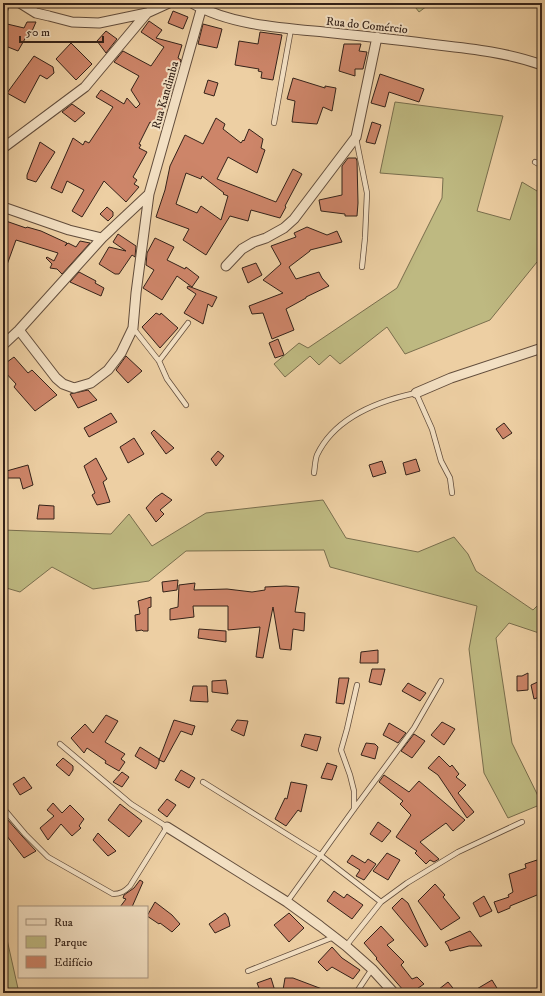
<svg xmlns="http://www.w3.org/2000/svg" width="545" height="996" font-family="'IM FELL DW Pica',serif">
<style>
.green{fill:#beb981;stroke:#796e4d}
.building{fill:#cd8569;stroke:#342219;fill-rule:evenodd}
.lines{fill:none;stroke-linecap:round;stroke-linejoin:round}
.lane-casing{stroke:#624d3c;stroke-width:6}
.street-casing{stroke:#624d3c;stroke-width:11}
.lane{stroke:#f3e0c3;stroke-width:4.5}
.street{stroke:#f3e0c3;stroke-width:9}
.labels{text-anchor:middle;stroke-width:4;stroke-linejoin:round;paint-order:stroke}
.street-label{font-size:12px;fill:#342219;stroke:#f3e0c3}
</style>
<rect width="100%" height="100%" fill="#edcfa3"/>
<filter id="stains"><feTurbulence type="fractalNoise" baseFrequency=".005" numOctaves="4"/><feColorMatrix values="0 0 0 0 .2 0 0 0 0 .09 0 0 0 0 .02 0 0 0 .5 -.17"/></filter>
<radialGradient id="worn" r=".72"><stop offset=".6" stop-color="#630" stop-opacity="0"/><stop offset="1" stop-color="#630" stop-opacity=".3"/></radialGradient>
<!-- green -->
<path class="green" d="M412,3H431L419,12Z
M395,102L503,116L477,211L510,220L522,182L542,194V263L537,262L490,320L405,354L387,327L340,364L330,355L319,365L310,356L285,377L274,364L299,343L308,348L397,288L442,198L443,178L380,173Z
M323,500L346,538L418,552L454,537L468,554L476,571L533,610L542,601V634L509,623L496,638L512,743L542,804L508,818L484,773L469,649L477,606L330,567L324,550L186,551L149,581L93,589L52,567L20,592L3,587V530L111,534L129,514L152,546L206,513Z
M6,935L19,993H3V936Z"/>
<!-- building -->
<path class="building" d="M173,11L188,17L183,29L168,23Z
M149,21L162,30L156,38L182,45L178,58L181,60L180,63L169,78L175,81L172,92L154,124L150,122L139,144L141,145L139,148L147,152L133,177L137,180L134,184L139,187L126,202L104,181L82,217L72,211L84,190L67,181L62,193L51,188L73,138L83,145L85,141L89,143L113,107L96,97L101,90L124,104L127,98L136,108L140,104L131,90L139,76L114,62L123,51L151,66L164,47L141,32Z
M27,22H36L29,38L26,37L18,51L3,45V23L24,28Z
M203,24L222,29L217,48L198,44Z
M106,31L117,39L106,53L97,41Z
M260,32L282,35L273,80L261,78L262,72L258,71L259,69L235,65L239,41L258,44Z
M71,43L92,64L76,80L56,59Z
M344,44H361L359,51L367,52L363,69H355V76L339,71Z
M34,56L53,67L54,73L47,79L40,75L25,103L7,93Z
M380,74L424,89L419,102L389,92L385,107L371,103Z
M293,78L325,88V86L336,88L332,111L323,107L317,124L292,122L295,101L287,99Z
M208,80L218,83L214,96L204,93Z
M72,104L85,113L75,122L62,112Z
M216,118L225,124L223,129L241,143L243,140L244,141L249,129L263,139L261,148L265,150L257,173L228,157L217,179L276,202L293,169L302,174L285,206L286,207L280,218L251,210L248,221L230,216L206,255L183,240L189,229L156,217L165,190L170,166L185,135L203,144ZM186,173L201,179L202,176L224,193L223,194L228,196L221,220L201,206L197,213L176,204Z
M372,122L381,125L375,144L366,142Z
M40,142L55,152L36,182L27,179V175Z
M348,158H356L357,161L358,203L357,216H345V214L321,211L319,200L342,195V166Z
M107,207L113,212V216L108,221L100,214Z
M3,220L26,228L27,227L41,231L67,243L65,246L68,243L76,247L80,241L90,243L62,274L57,269L50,268L52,264L46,258L47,257L54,261L58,253L16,240L4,273H3Z
M307,227L327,235L337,231L342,242L310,250V251L289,267L296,279L319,272L322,278L329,286L306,297V298L286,309L294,330L272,339L263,313L252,314L249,306L283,293L263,280L281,264L271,246L296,237L294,233Z
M118,234L136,246L135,257L132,255L119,274H115L99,264L109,247L126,251L113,242Z
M155,238L174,247L167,260L185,269L186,267L199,277L192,287L177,276L162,300L143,288L154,270L146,265L147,253Z
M256,263L262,275L248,283L242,268Z
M79,272L96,281L95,283L104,288L101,296L70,282Z
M188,286L217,297L212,307L208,304L203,324L184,313L196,294L187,288Z
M156,313L160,315L161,313L178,328L160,348L142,327Z
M278,339L284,355L275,358L269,343Z
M126,356L142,371L128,383L116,370Z
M14,357L28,373L32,370L57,395L35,411L14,387L16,384L3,370V365Z
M88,390L97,400L78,408L70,394Z
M111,413L117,422L89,437L84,428Z
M504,423L512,433L503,439L496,429Z
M154,430L174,448L166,454L151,433Z
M134,438L144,454L128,463L120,447Z
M218,451L224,456L216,466L211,459Z
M96,458L107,479L103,482L110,502L97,505L92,495L95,493L84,466Z
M416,459L420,471L406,475L403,463Z
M382,461L386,473L373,477L369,465Z
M28,465L33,485L23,489L20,478H3V472Z
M162,493L172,500L160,510L164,514L156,522L146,508L155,498Z
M39,505L54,506V519H37Z
M178,580L177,590L163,592L162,582Z
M195,583L194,590L227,589L252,592L265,590V587L286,586L299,587L295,612L305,613L304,631L293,629L291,650L280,649L273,607L263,658L256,657L260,627L228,630V606H193L194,617L170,620V609L178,607L179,585Z
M151,597V607L148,608V631H143L142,630L136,631L135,615L140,614L138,601Z
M199,629L226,631V642L198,638Z
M378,650V663H360L361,652Z
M372,669H385L381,685L369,682Z
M528,673V690L517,691V676H522Z
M339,678H349L344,704L336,703Z
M226,680L228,694L212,692V681Z
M542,680V696L534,699L531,685Z
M408,683L426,693L420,701L402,691Z
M193,686H207L208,702L190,701Z
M106,715L118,721L105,742L125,754L121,759L125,762L119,771L105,763L106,761L87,748L84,753L71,738L85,724L93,733Z
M174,720L195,726L192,735L181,731L164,762L159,760Z
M237,720L248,721L244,736L231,730Z
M442,722L455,729L444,745L431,735Z
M389,723L406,733L398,743L383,735Z
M305,734L321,737L317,751L301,746Z
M414,734L425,741L412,758L401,751Z
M366,743L375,744L378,747L375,759L361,755Z
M140,747L159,759V763L156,769L135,756Z
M439,756L450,767L452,765L459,774L456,777L466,785L458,793L474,812L467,818L438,775L428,768Z
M63,758L73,766V770L69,776L56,765Z
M327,763L337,766L332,780L321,778Z
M181,770L195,778L189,788L175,780Z
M122,772L129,777L122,787L113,782Z
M384,775L409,792L419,781L465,820L453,831L446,823L420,842L439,859L434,862L430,860L426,864L415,853L417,851L396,837L411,815L400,804L403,801L379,782Z
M24,777L32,788L20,795L13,784Z
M291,782L307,785L301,812L298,810L286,826L275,819L285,798L287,799Z
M167,799L176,805L167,817L158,810Z
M53,803L62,813L70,805L84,819L79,826L81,828L72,836L61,824L48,840L40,828L54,816L47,810Z
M120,804L142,821L129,837L108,820Z
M7,819L22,836L36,851L24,858L3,831V822Z
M378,822L391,831L382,842L370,834Z
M98,833L116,851L108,856L93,840Z
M387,853L400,860L388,880L373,871Z
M352,855L365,863L368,859L376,864L364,880L356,876L360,870L347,862Z
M537,860L542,886V893L510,906V908L498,913L494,902L509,897L508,895L513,892L509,874L526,868L525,864Z
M140,880L143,882L132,907H120L126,899L123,898L124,895L134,888Z
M435,884L445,895L443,897L460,918L441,930L418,901Z
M334,891L344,898L347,894L363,905L352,919L327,901Z
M484,896L492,911L480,917L473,903Z
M402,898L408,903L428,945L425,947L392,908Z
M155,902L172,915L180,924L172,932L160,923L159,924L147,916Z
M225,913L228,917L230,926L215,933L209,924Z
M289,913L304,928L289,942L274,925Z
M381,926L394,940L387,945L404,962L401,965L412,979L417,977L424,984L411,993L406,989L404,991L376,959L377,958L364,943Z
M470,931L482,946H469L450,951L448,946L445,942Z
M332,947L342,958L360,970L353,979L332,967L327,971L318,962Z
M271,978L275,991L268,993H261L257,983Z
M285,978H293L330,992V993H290L283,990Z
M492,980L500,993H470Z
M448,982L457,993H434Z"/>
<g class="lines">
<!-- lane casing -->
<g class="lane-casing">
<path id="lane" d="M274,123L291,29
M356,138L367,193L365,238L362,267
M535,162L542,166
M133,328L159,361L167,379L186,405
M159,361L188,323
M314,473C315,467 315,460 317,455C335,417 378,401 416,393L432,429L441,461L450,478L452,493
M203,782L320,855L381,902
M3,808L25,834L48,857L113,894C121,894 125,891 130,886L167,827L131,804L60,744
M354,809V791L350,775L341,750L347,729L357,685
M287,902L354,809L414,728L441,681
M346,946L381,902L407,883L458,852L522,822
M248,971L334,937
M356,993L372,969"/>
</g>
<!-- street casing -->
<g class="street-casing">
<path id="street" d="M20,3L36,13L49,16L72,22L99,23L147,13L169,3
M192,3C230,25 281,28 324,32C362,36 400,40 438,45C474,49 509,53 542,65
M3,9L5,3
M3,148L85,87L147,13
M3,207L69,230L102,238
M226,266L242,249L254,242L266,238L284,228L294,219L356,137L377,37
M19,330L56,378L63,384L74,388L91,383L108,370L121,353L133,328L136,293L149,194L203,3
M3,345L19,330L102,238L149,194
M416,393L451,378L542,348
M167,827L287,902L320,926L346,946L372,969L394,993"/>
</g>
<!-- lane -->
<use href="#lane" class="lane"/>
<!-- street -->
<use href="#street" class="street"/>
</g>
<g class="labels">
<!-- street labels -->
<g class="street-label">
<text transform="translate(367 25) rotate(6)" y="4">Rua do Comércio</text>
<text transform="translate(165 95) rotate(-74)" y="4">Rua Kandimba</text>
</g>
</g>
<!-- margin -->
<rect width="545" height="996" fill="none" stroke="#edcfa3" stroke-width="16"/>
<rect x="4" y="4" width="537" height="988" fill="none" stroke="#342219" stroke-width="2"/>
<rect x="8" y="8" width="529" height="980" fill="none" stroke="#342219"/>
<!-- legend -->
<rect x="18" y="906" width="130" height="72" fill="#f3e0c3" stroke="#a7947f"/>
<rect x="26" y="919" width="20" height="6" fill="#f3e0c3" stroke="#a7947f"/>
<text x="54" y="926" font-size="12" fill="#342219">Rua</text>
<rect x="26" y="936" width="20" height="12" fill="#beb981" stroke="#a7947f"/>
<text x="54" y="946" font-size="12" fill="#342219">Parque</text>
<rect x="26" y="956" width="20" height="12" fill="#cd8569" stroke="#a7947f"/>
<text x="54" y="966" font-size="12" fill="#342219">Edifício</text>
<!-- scale -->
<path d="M20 36v6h83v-6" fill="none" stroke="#342219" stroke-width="2"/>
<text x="26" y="36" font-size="12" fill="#342219" stroke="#f3e0c3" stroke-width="3" paint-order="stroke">50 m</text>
<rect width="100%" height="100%" filter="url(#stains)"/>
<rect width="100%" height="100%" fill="url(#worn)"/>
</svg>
